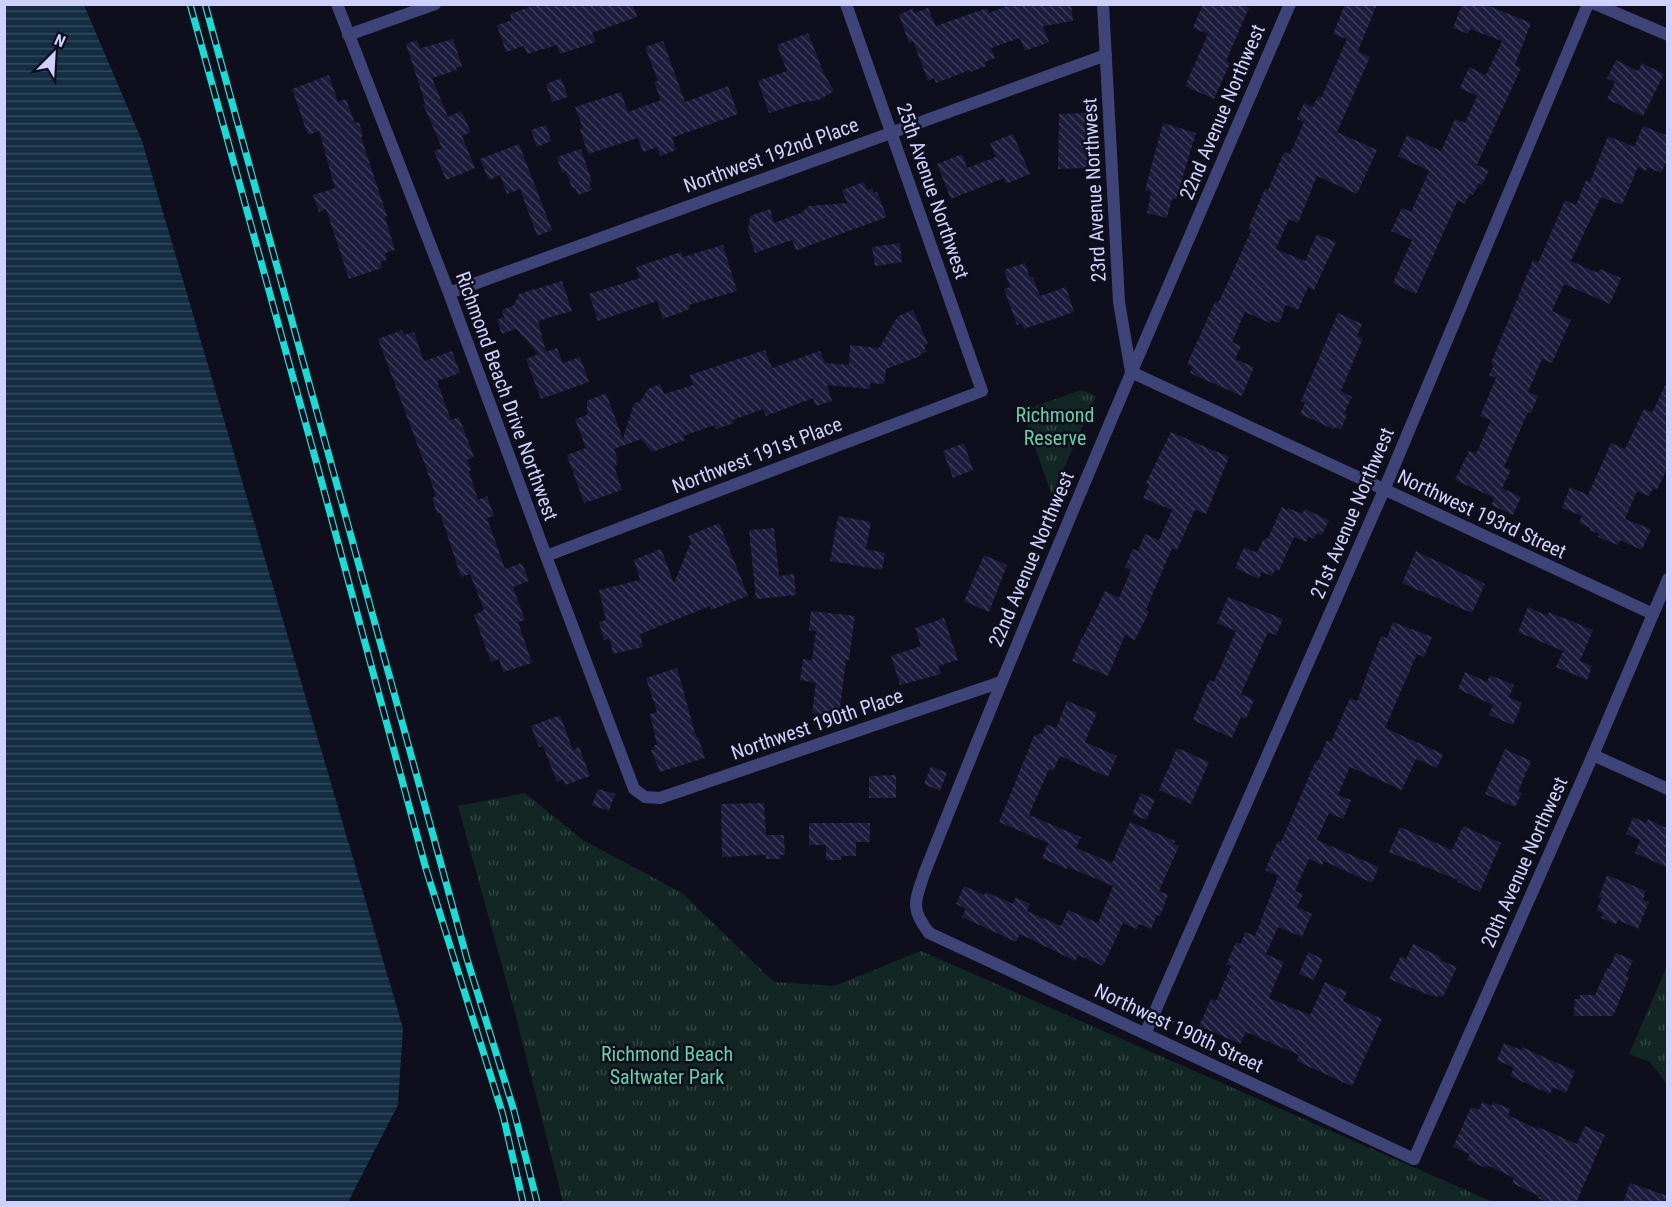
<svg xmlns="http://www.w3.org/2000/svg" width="1672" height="1207" font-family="'Roboto Condensed',sans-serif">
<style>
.park{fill:url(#park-tufts)}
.water{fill:url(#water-rules)}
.building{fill:url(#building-back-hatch)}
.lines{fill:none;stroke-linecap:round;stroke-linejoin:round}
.minor{stroke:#3e4477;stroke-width:12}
.tertiary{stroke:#3e4477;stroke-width:12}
.rail-casing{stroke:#17ded4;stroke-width:7}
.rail{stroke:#0e0e1d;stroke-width:4.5;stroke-dasharray:14;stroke-linecap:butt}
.labels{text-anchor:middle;stroke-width:5;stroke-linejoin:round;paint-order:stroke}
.street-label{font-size:20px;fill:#cfd1fa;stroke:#0e0e1d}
.park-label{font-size:20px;fill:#64d1a5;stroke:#0e0e1d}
</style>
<defs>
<pattern id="park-tufts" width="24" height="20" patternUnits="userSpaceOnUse" patternTransform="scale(1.5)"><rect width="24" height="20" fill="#122723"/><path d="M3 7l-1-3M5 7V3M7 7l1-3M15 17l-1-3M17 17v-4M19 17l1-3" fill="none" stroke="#334544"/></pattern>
<pattern id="water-rules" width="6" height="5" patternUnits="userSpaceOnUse" patternTransform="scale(1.5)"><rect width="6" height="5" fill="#132d42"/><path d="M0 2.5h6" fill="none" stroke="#344a5e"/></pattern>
<pattern id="building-back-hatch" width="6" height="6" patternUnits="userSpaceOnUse" patternTransform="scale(1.5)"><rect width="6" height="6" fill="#1e1c3c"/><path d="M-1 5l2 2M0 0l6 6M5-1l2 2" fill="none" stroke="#3e3c59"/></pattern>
</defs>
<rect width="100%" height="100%" fill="#0e0e1d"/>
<!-- park -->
<path class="park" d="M1081,390L1096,396L1052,495L1022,411Z
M525,793L583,840L682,893L774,982L834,986L921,951L1493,1202H563L514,1009L458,806Z
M1667,966V1084L1650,1062L1629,1054Z"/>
<!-- water -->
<path class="water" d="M5,4L84,5L142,141L403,1028L398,1105L348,1202H5Z"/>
<!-- building -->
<path class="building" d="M538,4H633L637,17L592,33L596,42L560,54L557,45L527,54L524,46L506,52L497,25L512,20L510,14Z
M1012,4H1071L1073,21L1043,26L1049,42L1025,51L1020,38L991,48L995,58L985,62L986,66L971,72L970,70L936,83L934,78L928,81L913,41L909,43L899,15L913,8L914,13L928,8L936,26L987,8L989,13Z
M1203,4H1241L1249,8L1226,61L1230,63L1214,99L1185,86L1208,34L1193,28Z
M1345,4H1377L1358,51L1370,57L1337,132L1377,150L1357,194L1317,176L1298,223L1289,219L1276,249L1305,261L1317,234L1336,242L1314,290L1308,287L1298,310L1286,305L1279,323L1271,320L1270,323L1245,312L1232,342L1241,346L1235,359L1254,367L1242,396L1190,373L1193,367L1187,364L1215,302L1218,303L1227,284L1251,231L1248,229L1265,189L1268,190L1284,152L1290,154L1304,122L1297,119L1304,103L1313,107L1318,96L1321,98L1347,39L1333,34Z
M1462,4H1484L1531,23L1515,65L1521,68L1477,165L1489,170L1482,185L1479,183L1473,195L1470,193L1465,204L1458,200L1416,294L1393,283L1412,240L1391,231L1402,208L1411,212L1429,171L1398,156L1407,135L1441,151L1455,119L1465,123L1477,96L1460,88L1469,67L1486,75L1502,41L1470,29L1468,34L1453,28Z
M808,33L824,74L834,91L819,100L804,102L769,113L758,81L787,71L777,45Z
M453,39L462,66L456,68L457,70L432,78L448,117L461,111L471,132L462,136L475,168L446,180L434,151L442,148L423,104L425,103L406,44L417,40L421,50V48Z
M663,41L685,102L728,86L738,114L672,138L676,150L660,156L657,147L643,152L638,138L588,154L580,129L583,128L575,107L621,92L628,112L661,100L654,82L658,81L645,47Z
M1616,60L1638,71L1642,63L1664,74L1643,116L1607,99L1615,82L1607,78Z
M329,75L338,102L346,99L355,123L359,122L363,136L361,137L387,216L385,217L395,250L385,253L387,260L380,262L382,268L349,279L326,209L319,212L313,195L335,188L319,131L308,135L292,89Z
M561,78L568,97L552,102L546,84Z
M1087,113V168L1058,169L1059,114Z
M1163,123L1196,133L1176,199H1172L1167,218L1147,213L1151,192L1145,190Z
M546,125L551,141L537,147L531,130Z
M1643,126L1668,136V158L1661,173L1648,167L1646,171L1638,167L1622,205L1601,197L1571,261L1598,273L1600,269L1621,278L1610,304L1564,284L1552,311L1571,320L1552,363L1542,359L1528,392L1538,396L1531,413L1528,412L1504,467L1511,470L1502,488L1521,497L1513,515L1491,505L1495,498L1455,480L1469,451L1476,454L1491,420L1480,416L1496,378L1489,375L1494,365L1491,363L1533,260L1538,263L1565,200L1576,205L1586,180L1590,182L1608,136L1634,147Z
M1013,134L1030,174L1006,184L1004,178L951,199L937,164L962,154L967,168L996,157L990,143Z
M519,144L552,230L537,236L520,189L507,194L500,175L489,180L480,159Z
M581,149L592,182L589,183L592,190L578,195L575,188H572L566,171L562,173L557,157Z
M864,182L867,190L872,188L874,193L877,192L887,217L800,249L796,250L792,240L755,253L748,230L750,216L770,209L774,223L801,213L809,206L847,203L842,190Z
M900,243L902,262L875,266L872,247Z
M723,245L737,291L689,305L690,309L663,319L657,301L598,321L589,294L640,278L636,267L681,252L683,257Z
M1025,263L1030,278L1033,277L1040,296L1066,287L1074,312L1024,329L1022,323L1017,325L1004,289L1010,287L1004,270Z
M562,281L572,311L538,321L546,352L557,348L563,363L580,357L589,382L541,399L526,359L539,354L516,329L502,334L497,320L504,317L502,310L514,305L519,294Z
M913,310L928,344L924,345L926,352L920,354L921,356L886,369L884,384L870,383V389L827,385L832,401L816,406L813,398L766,416L763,409L733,420L734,423L716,429L715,425L683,436L685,440L652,452L641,439L614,449L618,460L616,461L617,465L614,466L622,490L584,503L567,455L586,448L575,419L587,415V401L606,393L623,439L634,403L640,402L648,389L660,384L664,394L693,385L690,375L765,350L772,368L820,351L825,363L849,365L850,345L879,348L898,316Z
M1338,313L1362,324L1357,336L1363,338L1341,391L1352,397L1344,413L1347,415L1341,429L1336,427L1335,430L1300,414L1305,403L1301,401Z
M402,330L404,335L414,332L424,361L452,351L460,373L437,381L451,420L459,417L474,457L467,460L471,470L469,471L478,500L487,496L494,516L487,518L505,569L522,563L529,581L513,587L525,620L518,622L532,663L503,672L499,659L491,662L481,635L474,615L484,610L470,574L461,577L440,513L437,514L432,498L436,496L425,465L378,339Z
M1668,379V466L1657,490L1653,488L1649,496L1637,491L1625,519L1651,529L1642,550L1620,540L1618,545L1598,537L1599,534L1590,530V528L1579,523L1582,516L1562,508L1570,487L1588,495L1611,443L1625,449L1644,409L1652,413Z
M1171,432L1229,457L1206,514L1195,510L1177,550L1172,548L1146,610L1149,612L1135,640L1125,635L1108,676L1072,661L1082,637H1083L1105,591L1119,598L1131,570L1125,567L1133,549L1138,551L1145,534L1159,540L1172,510L1143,498L1149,485L1146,483Z
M964,443L973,470L953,478L943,451Z
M1282,507L1287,510L1288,508L1302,514L1305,509L1329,520L1322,535L1317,533L1314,539L1308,536L1306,542L1294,537L1279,571L1275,569L1272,576L1262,572L1259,579L1235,568L1244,547L1257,553L1263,540L1268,538Z
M838,516L871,522L866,549L885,553L882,570L830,561Z
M719,523L748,596L711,610L710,606L640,634L643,647L613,654L610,639L604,640L599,622L606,620L599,590L640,580L634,560L661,549L674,583L691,542L688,536Z
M774,528L779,576L794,574L796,595L756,599L749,530Z
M1416,551L1485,584L1472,613L1402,583Z
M984,555L1007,565L989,612L964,601Z
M1228,597L1283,619L1276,635L1268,632L1241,694L1254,700L1246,719L1241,717L1232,738L1193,720L1209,680L1214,682L1236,631L1217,623Z
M1528,607L1548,616L1549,612L1593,630L1580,661L1592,666L1587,680L1556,667L1563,651L1518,632Z
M811,611L855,616L849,660H846L839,716L812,713L816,683L800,680L803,659L812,660L816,631L809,630Z
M944,618L958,660L938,666L941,674L900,685L891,656L921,646L915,628Z
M1393,622L1432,637L1424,657L1417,654L1385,728L1443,754L1437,768L1416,759L1402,790L1350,767L1338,795L1351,800L1343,819L1329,813L1317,840L1379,867L1372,883L1324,861L1322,865L1309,859L1295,891L1303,894L1297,907L1312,914L1302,937L1278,927L1266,954L1284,962L1269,998L1310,1015L1325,982L1347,992L1343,1001L1382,1019L1352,1086L1296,1061L1299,1055L1246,1032L1240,1044L1199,1026L1211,999L1216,1001L1231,966L1226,965L1236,942L1241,944L1245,932L1255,936L1278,876L1265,870L1278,841L1281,842L1316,760L1318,761L1327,740L1331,742L1350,698L1357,701L1381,636L1387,638Z
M677,668L696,737H698L705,758L660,772L651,750L654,749V745H657L650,714L657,712L646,678Z
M1465,672L1487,682L1490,675L1514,685L1509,697L1522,703L1513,725L1489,715L1493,705L1458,689Z
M1067,701L1097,713L1085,742L1117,756L1108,777L1060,756L1053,771L1049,769L1029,815L1081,837L1076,848L1112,863L1130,822L1175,841L1174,844L1179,846L1159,891L1168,895L1160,916L1157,915L1151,929L1139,924L1137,929L1123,923L1103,966L1078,955L1075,961L1020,934L1016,942L962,917L966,909L956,904L964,886L984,895L986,892L1013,904L1016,897L1030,904L1027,911L1061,926L1068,910L1098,923L1113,886L1068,867L1067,869L1042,858L1048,843L999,822L1034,736L1042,733L1046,724L1056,728Z
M560,715L573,750L579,747L590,776L565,785L563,779L557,782L543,746L539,747L531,726Z
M1177,748L1209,762L1191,804L1159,790Z
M1505,749L1531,761L1518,792L1522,793L1515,807L1485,794Z
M931,766L947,773L940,791L924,784Z
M896,775V798H869V776Z
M598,789L615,794L609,811L592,805Z
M1141,793L1155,800L1146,820L1132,814Z
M764,803L766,835H784L785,855H780L781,859H766V855L722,857L721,804Z
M1633,817L1646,823L1648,819L1668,829V868L1635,853L1640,840L1626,834Z
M809,823H870V842H856V856H841V860H826V845H809Z
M1463,826L1501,843L1480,892L1457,882L1458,880L1389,852L1400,827L1452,850Z
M1607,875L1646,891L1643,900L1649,902L1638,929L1618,920L1616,924L1601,918L1603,913L1596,910L1602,898L1599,897Z
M1413,944L1441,957L1440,960L1457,967L1443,997L1438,995L1437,997L1433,995L1432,996L1389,979L1401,956L1406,959Z
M1308,952L1323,959L1314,980L1299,974Z
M1616,953L1633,960L1626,976L1629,977L1613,1016H1574L1575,999H1580V995H1595L1607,968L1609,969Z
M1504,1043L1521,1050L1522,1047L1575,1071L1566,1093L1553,1087L1550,1094L1510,1076L1514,1068L1497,1060Z
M1482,1102L1492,1106L1493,1102L1511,1109L1508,1115L1537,1129L1538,1127L1577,1144L1585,1126L1605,1135L1576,1203H1550L1538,1198L1539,1196L1512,1183L1514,1178L1487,1165L1486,1168L1467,1160L1470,1154L1453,1147L1471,1107L1479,1110Z
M1630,1183L1668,1196V1203H1623Z"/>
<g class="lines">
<!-- minor -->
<path class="minor" d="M337,4L449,293L546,556L634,789L645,797L660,798L1001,682
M1103,4L1119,302L1131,372L1653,614
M1290,4C1165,293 1040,582 924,874C915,902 910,908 929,933L1414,1159
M1595,4L1668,35
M348,35L435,4
M449,293L1106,55
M546,556L982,391L846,4
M1593,755L1668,789
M1145,1034L1384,490L1588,4"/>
<!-- tertiary -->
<path class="tertiary" d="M1414,1159L1593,755L1668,579"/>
<!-- rail casing -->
<g class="rail-casing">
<path id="rail" d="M190,4L316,461L426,869L503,1115L523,1202
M205,4L467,959L514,1111L537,1202"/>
</g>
<!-- rail -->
<use href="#rail" class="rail"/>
</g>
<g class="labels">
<!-- street labels -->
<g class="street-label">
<text transform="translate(1222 112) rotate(-67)" y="7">22nd Avenue Northwest</text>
<text transform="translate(771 155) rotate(-20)" y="7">Northwest 192nd Place</text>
<text transform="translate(1094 190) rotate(-93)" y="7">23rd Avenue Northwest</text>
<text transform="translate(933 191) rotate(71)" y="7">25th Avenue Northwest</text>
<text transform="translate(507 396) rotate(70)" y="7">Richmond Beach Drive Northwest</text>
<text transform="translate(757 455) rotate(-21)" y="7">Northwest 191st Place</text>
<text transform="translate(1352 513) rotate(-67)" y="7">21st Avenue Northwest</text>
<text transform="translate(1482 514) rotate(25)" y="7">Northwest 193rd Street</text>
<text transform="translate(1031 559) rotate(-67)" y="7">22nd Avenue Northwest</text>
<text transform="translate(817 724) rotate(-19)" y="7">Northwest 190th Place</text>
<text transform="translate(1524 862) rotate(-66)" y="7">20th Avenue Northwest</text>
<text transform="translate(1179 1028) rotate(25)" y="7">Northwest 190th Street</text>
</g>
<!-- park labels -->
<g class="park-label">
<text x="1055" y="422">Richmond<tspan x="1055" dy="23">Reserve</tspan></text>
<text x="667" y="1061">Richmond Beach<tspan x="667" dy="23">Saltwater Park</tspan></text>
</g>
</g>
<!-- border -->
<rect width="1672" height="1207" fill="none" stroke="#cfd1fa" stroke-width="12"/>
<!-- north arrow -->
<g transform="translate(54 54) rotate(24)" stroke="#0e0e1d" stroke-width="4.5" paint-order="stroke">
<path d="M0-4.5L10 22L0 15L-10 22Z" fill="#cfd1fa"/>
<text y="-9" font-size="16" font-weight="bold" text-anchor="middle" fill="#cfd1fa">N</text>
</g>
</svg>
